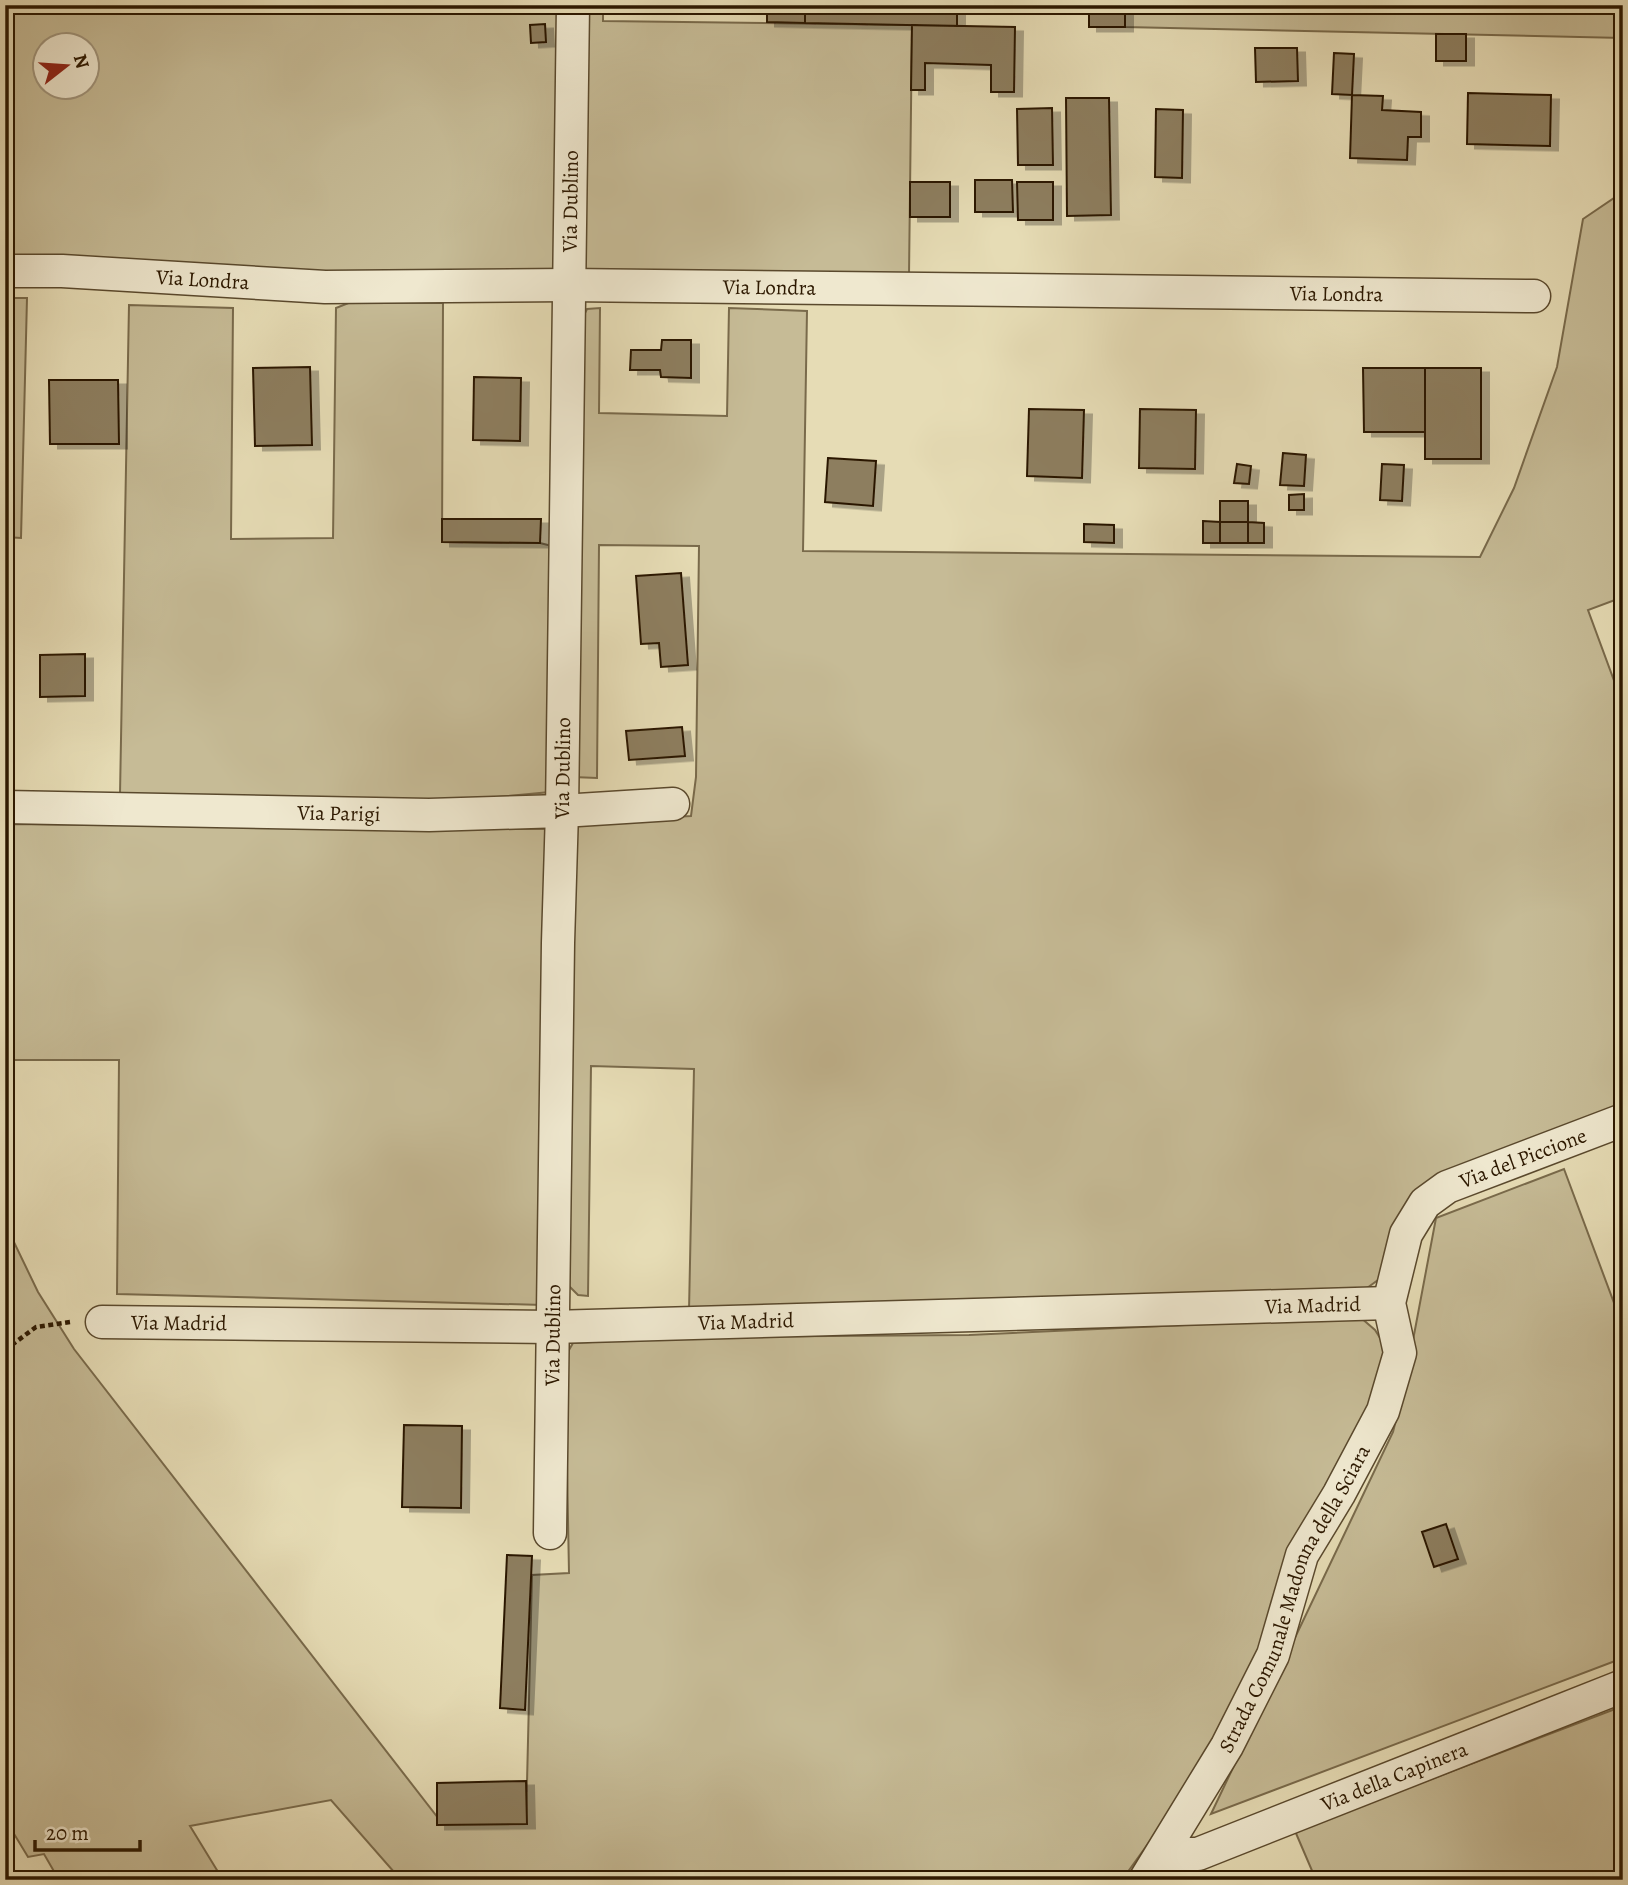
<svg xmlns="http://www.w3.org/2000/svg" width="1628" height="1885" font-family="Alegreya,serif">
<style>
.green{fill:#c6bb96;stroke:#796a4b;stroke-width:2;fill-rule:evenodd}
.building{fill:#8d7e5e;stroke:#2c1800;stroke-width:2;filter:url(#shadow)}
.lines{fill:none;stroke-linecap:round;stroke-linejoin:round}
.street-casing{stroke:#5a492d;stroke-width:35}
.path{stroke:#2c1800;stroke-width:4.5;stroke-dasharray:5 3.5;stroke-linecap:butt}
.street{stroke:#efe8cf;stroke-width:32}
.labels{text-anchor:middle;stroke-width:5;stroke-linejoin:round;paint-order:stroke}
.street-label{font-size:21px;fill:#2c1800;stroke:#efe8cf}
</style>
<defs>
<filter id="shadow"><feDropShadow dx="8" dy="4.5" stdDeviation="0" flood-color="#0004"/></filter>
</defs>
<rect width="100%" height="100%" fill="#e6dcb5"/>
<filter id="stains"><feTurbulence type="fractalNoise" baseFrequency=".00286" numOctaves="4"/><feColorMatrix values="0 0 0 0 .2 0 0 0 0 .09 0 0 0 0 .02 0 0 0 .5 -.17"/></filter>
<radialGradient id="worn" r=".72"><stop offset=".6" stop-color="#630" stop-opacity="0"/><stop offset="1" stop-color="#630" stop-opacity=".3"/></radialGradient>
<!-- green -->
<path class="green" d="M32,5H234V11L345,13L346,5H603V21L912,25L909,275H322L5,257V14H31ZM46,46H88V88H46Z
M1125,5H1623V38L1125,27Z
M1623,192V597L1588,610L1623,705V1103L1444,1174L1389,1267L1378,1280L1360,1293L689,1311L694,1069L591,1066L588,1296L578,1295L568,1285L571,822L691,816L696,777L699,546L599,545L597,778L573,777L580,323L587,309L600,308L599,413L727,416L729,308L807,311L803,551L1480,557L1514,488L1557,367L1583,219Z
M5,298H27L21,538L5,537Z
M351,302L443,303L442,542L540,543L552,546L550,792L431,803L120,794L129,305L233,308L231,539L333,538L336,308Z
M5,824L548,829L543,1305L117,1294L119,1060H14L11,1236L38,1292L74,1349L442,1823L526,1824L532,1575L569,1573L565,1357L573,1343L688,1337L969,1335L1360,1317L1375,1330L1382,1341L1384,1360L1371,1411L1265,1644L1201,1770L1122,1880L753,1875L752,1880H401L331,1800L190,1826L223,1880H59L44,1854L28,1857L5,1819Z
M1564,1169L1623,1327V1658L1211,1814L1393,1432L1404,1388L1436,1218Z
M1623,1706V1880H1316L1295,1831Z"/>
<!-- building -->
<path class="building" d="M767,5H805V23L767,22Z
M805,5H957V26L805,23Z
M1089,5H1125V27H1089Z
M545,24L546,42L531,43L530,25Z
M912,25L1015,27L1014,92H991V65L925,63V90H911Z
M1436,34H1466V61H1436Z
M1255,48H1297L1298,81L1256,82Z
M1334,53L1354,54L1352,95L1332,94Z
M1468,93L1551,95L1550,146L1467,144Z
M1352,95L1383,96L1382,110L1421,112V137H1408L1407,160L1350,158Z
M1066,98H1109L1111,215L1067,216Z
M1052,108L1053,165H1018L1017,109Z
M1156,109L1183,110L1182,178L1155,177Z
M975,180H1012L1013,212H975Z
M910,182H950V217H910Z
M1017,182H1053V220H1018Z
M662,340H691V378L661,377L660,370H630L631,350H661Z
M310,367L312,445L255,446L253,368Z
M1363,368H1425V432H1364Z
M1425,368H1481V459H1425Z
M474,377L521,378L520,441L473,440Z
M49,380H118L119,444H50Z
M1029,409L1084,410L1082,478L1027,476Z
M1140,409L1196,410L1195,469L1139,468Z
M1283,453L1306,455L1304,486L1280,485Z
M828,458L876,461L873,506L825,502Z
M1237,464L1251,466L1249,484L1234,483Z
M1382,464L1404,465L1402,501L1380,500Z
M1304,494V510H1289V495Z
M1220,501H1248V522H1220Z
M442,519H541L540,543L442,542Z
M1203,521L1220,522V543H1203Z
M1220,522H1248V543H1220Z
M1248,522L1264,523V543H1248Z
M1084,524L1114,525V543L1084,542Z
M681,573L688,665L661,667L659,643L641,644L636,576Z
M85,654V696L40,697V655Z
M682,727L685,756L629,760L626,731Z
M404,1425L462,1426L461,1508L402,1507Z
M1446,1524L1458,1559L1434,1567L1422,1532Z
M507,1555L532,1556L525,1710L500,1708Z
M526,1781L527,1824L437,1825V1783Z"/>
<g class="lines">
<!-- street casing -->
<g class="street-casing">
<g id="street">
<path id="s1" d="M5,271H62L325,287L568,285L1534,296"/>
<path id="s2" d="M5,807L429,815L562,811L673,804"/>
<path id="s3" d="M102,1322L552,1327L1389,1303"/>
<path id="s4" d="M550,1533L558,943L562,811L573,5"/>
<path id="s5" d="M1162,1854H1198L1623,1686"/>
<path id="s6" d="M1145,1880L1227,1746L1273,1655L1302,1555L1339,1494L1383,1411L1400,1353L1389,1303L1406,1234L1425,1203L1447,1187L1623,1120"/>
</g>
</g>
<!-- path -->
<path class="path" d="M5,1350L36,1327L70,1322"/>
<!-- street -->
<use href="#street" class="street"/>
</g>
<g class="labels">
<!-- street labels -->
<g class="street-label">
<text dy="7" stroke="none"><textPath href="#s4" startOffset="1332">Via Dublino</textPath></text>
<text dy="7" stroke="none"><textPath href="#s1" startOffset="198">Via Londra</textPath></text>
<text dy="7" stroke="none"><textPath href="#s1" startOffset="765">Via Londra</textPath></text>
<text dy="7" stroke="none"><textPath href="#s1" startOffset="1332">Via Londra</textPath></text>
<text dy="7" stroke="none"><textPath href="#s4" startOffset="765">Via Dublino</textPath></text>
<text dy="7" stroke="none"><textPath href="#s2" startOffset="334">Via Parigi</textPath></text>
<text dy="7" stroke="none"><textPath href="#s6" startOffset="856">Via del Piccione</textPath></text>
<text dy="7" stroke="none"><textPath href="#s3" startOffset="1211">Via Madrid</textPath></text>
<text dy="7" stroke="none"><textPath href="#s3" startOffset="644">Via Madrid</textPath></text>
<text dy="7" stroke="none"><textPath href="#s3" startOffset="77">Via Madrid</textPath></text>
<text dy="7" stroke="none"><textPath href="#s4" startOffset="198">Via Dublino</textPath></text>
<text dy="7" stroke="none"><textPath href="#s6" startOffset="320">Strada Comunale Madonna della Sciara</textPath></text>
<text dy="7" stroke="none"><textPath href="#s5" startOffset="247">Via della Capinera</textPath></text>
</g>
</g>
<!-- margin -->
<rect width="1628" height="1885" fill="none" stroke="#e6dcb5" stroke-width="28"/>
<rect x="7" y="7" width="1614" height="1871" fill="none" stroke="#2c1800" stroke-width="3.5"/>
<rect x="14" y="14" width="1600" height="1857" fill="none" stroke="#2c1800" stroke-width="2"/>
<!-- north arrow -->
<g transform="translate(66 66) rotate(73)"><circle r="33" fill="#efe8cf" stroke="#a1957c" stroke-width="2"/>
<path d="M0-5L12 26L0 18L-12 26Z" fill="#8f2418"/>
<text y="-10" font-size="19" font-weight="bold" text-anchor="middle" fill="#2c1800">N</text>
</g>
<!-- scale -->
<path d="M35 1840v10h105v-10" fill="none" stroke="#2c1800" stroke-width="3.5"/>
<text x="46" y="1840" font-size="21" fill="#2c1800" stroke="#efe8cf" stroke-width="5" paint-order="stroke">20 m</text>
<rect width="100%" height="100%" filter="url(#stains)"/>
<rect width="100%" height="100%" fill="url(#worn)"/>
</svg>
